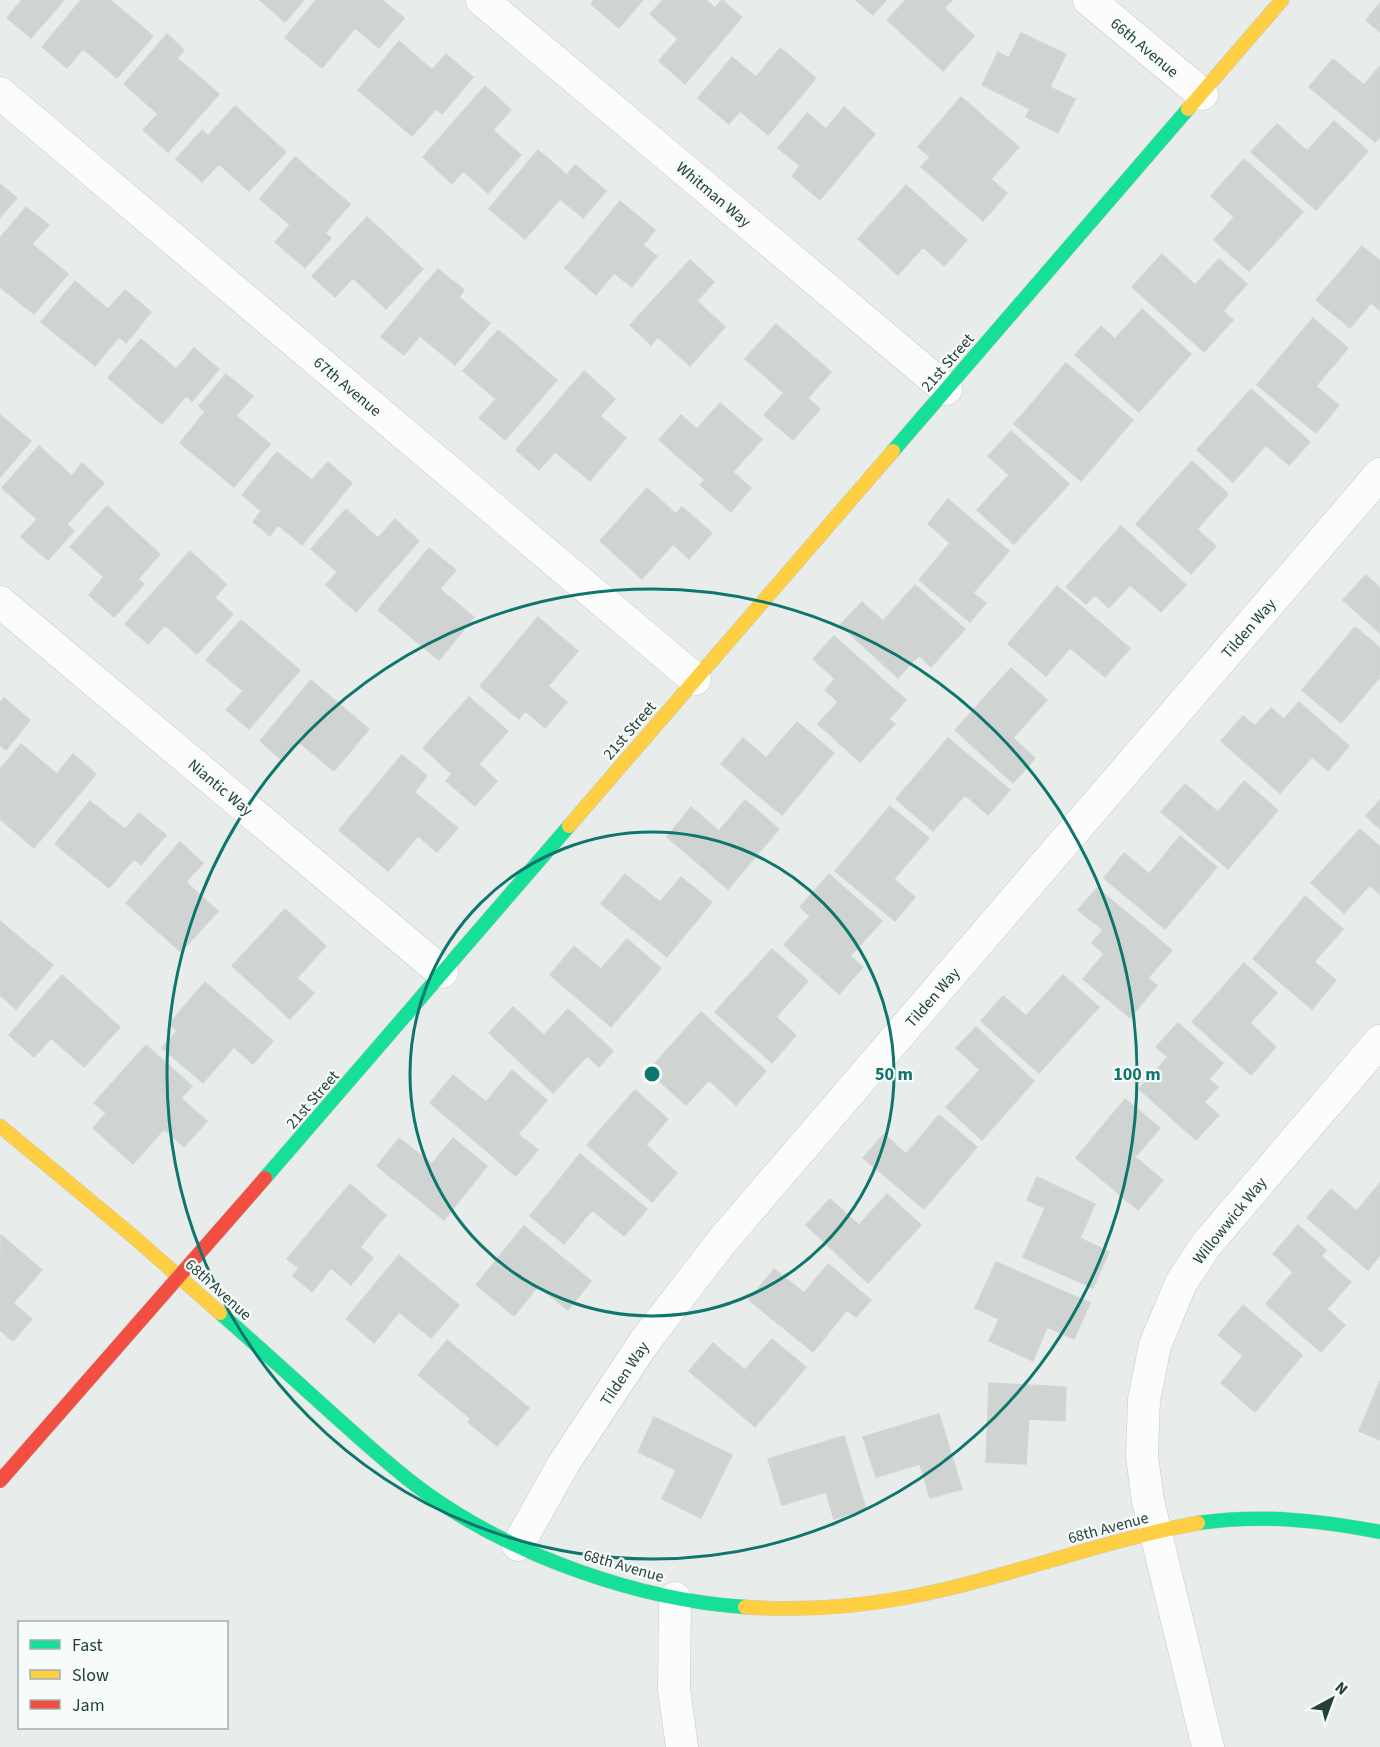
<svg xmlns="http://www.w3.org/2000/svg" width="1380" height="1747" font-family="'Source Sans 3',sans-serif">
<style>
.building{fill:#cfd4d2;stroke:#d1d6d4;stroke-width:1.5}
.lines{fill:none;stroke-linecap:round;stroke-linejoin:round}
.street-casing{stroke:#c5cac8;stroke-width:33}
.fast-casing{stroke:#c3cbc8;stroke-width:15}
.slow-casing{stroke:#c3cbc8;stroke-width:15}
.jam-casing{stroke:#c3cbc8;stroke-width:15}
.street{stroke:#fcfcfc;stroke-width:32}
.fast{stroke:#16e098;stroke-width:14}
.slow{stroke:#ffcf43;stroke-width:14}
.jam{stroke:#f24e42;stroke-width:14}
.ring{fill:none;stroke:#0f766e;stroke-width:3}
.labels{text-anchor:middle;stroke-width:4.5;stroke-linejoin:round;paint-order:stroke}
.street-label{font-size:16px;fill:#24423a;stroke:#f7fbf9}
.centre{fill:#0f766e;stroke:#f7fbf9;stroke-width:3}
.ring-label{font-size:18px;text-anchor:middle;font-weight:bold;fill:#0f766e;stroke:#f7fbf9;stroke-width:4.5;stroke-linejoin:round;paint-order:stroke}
</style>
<rect width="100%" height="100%" fill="#e8edeb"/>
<!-- building -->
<path class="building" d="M22,0H64L31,38L7,18Z
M81,0H110L153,36L117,78L83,49L67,68L42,47Z
M260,0H304L285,22Z
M316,0H382L404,18L379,48L355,28L322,68L285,38Z
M594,0H643L619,28L591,4Z
M663,0H706L715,8L722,0L742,17L685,84L659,61L678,39L650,14Z
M856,0H886L873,15Z
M906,0H952L944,8L974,36L943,71L887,20Z
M1380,3V32L1366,20Z
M1021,33L1066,54L1050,87L1075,99L1058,133L1026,117L1030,109L982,85L998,52L1009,58Z
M167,34L184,50L177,58L219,94L168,152L143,130L158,114L124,84Z
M399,41L432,70L446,54L473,77L442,114L436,109L412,136L358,90Z
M780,48L816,78L768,135L740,111L729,124L698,98L732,57L756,77Z
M1333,59L1364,85L1380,66V137L1375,142L1309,87Z
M485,86L511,110L493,130L521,155L488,193L463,171L452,184L423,157Z
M961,97L1019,147L991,179L1007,193L983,221L921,167L930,157L918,147Z
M235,106L286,152L249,191L219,164L202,182L176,159L202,130L208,136Z
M844,107L875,134L820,200L792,176L800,166L778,148L807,113L826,129Z
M1334,121L1368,151L1316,210L1251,152L1277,124L1307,151Z
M538,150L567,175L575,165L606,191L583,218L560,199L525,239L489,209Z
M295,157L350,204L325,233L331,238L305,268L275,242L290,225L260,199Z
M1244,159L1303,212L1249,271L1214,240L1234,217L1211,196Z
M0,184L17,198L0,217Z
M906,185L967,240L944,266L923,247L898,275L858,239Z
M620,201L655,230L643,245L657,256L632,287L614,273L596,295L565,268Z
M26,207L49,225L32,244L68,274L34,314L0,287V238Z
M367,217L423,269L386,309L353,278L335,297L312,276Z
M1362,246L1380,261V310L1371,303L1350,328L1316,300Z
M1162,254L1195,285L1219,259L1247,284L1223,311L1233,320L1204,352L1132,287Z
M690,260L714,282L697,301L725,327L690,366L658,337L651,345L630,325Z
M438,269L464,290L459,297L490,323L455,365L420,336L404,355L381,337Z
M75,281L108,309L125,290L151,312L126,343L119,337L95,366L41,322Z
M1142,309L1191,354L1139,412L1075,355L1101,326L1115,339Z
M1313,318L1348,348L1316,386L1339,405L1316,433L1257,385Z
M776,324L831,372L808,398L820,409L793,440L764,415L784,393L745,359Z
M498,330L557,380L505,440L479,418L496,399L463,371Z
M141,339L176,369L194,348L219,369L192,401L186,396L162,424L108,378Z
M1066,363L1133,420L1081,481L1014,424Z
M584,371L615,399L600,416L626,438L590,481L555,452L539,470L516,450Z
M226,374L253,396L236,416L270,444L234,487L180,443L205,412L199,406Z
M1251,389L1310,442L1289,465L1266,445L1233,482L1197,450Z
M720,403L762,439L733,472L751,488L731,512L700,485L705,480L659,440L681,415L697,429Z
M0,415L31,441L0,477Z
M1011,431L1069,484L1014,544L977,510L1009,475L988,456Z
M39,446L72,476L82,463L104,483L67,524L74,531L48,560L21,537L37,519L2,488Z
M277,452L312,480L328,462L352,483L302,545L278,525L270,536L253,522L261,511L242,495Z
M1192,461L1228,494L1197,529L1216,546L1191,574L1136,524Z
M647,488L676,514L682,507L712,533L689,559L673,544L642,579L600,541Z
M948,499L1009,551L973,593L986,603L970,622L919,580L950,543L928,524Z
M107,506L160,554L138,579L144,584L114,617L89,595L104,577L70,547Z
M346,509L378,538L395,519L419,541L356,612L326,585L337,572L311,549Z
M1121,526L1186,585L1161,612L1130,585L1109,608L1095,595L1086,604L1066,587Z
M429,548L456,570L440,589L474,617L439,660L378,610Z
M190,551L226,584L215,598L233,614L197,654L165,625L148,644L125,624Z
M1366,575L1380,588V633L1343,600Z
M915,585L965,629L931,667L919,655L898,678L840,625L862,602L883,621Z
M1057,586L1130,648L1105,677L1070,648L1046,676L1008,644Z
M538,617L578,651L548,686L567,702L545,728L525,711L519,719L480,686Z
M241,620L300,670L249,729L226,710L243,691L206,660Z
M1355,627L1380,648V677L1341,723L1302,690Z
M834,636L906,700L889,719L895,724L860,762L818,724L838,702L825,690L835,679L813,659Z
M1011,668L1047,700L1013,738L1035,758L1013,783L955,730Z
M311,680L369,729L334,771L299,742L283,761L260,741Z
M469,697L508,731L479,764L497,781L475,806L446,781L452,774L423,748Z
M4,698L30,720L6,750L0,745V703Z
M1299,702L1349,746L1328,771L1312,757L1280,793L1221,741L1243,716L1255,726L1271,708L1284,719Z
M797,722L834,753L782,815L721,764L743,738L766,758Z
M948,738L1010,790L988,815L965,795L933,831L896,799Z
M21,744L57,774L73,754L96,774L34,848L0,819V769Z
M402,755L427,776L414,792L458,828L437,852L418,836L388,871L339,830Z
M1244,781L1278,810L1228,869L1161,812L1185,784L1218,812Z
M745,800L779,829L728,889L667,837L691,807L719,831Z
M1380,800V829L1366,816Z
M90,801L125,829L139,813L166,835L141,865L134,859L109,888L55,844Z
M890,806L929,838L894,879L915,897L895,921L835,871Z
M1360,829L1380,847V894L1370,885L1344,913L1311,883Z
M1180,836L1217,867L1165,929L1104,878L1124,853L1149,874Z
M180,842L203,863L186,882L218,911L181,952L126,903Z
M625,874L660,902L681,877L712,902L667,957L601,904Z
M829,874L882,921L850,956L863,967L839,994L784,945L810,916L800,907Z
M1097,888L1172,950L1148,978L1157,985L1130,1018L1083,979L1104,954L1092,943L1103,930L1078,910Z
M1305,896L1343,929L1314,962L1336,980L1312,1009L1253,959Z
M285,909L326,946L297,978L314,993L290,1019L232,966Z
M0,921L53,965L16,1009L0,995Z
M627,939L661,968L611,1027L550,975L574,946L601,969Z
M772,949L808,981L776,1017L796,1035L772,1063L715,1012Z
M1244,963L1277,993L1250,1023L1276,1047L1251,1075L1192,1022Z
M62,975L120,1027L84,1067L51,1038L34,1057L9,1035Z
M1063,975L1099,1007L1039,1073L981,1021L1003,996L1026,1016Z
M205,982L273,1041L253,1064L234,1047L203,1083L162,1048L177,1031L169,1024Z
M513,1007L544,1035L568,1009L613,1051L599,1067L587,1056L553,1093L489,1033Z
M701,1012L766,1071L736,1105L709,1080L686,1105L648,1071Z
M1178,1023L1223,1063L1209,1079L1218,1087L1204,1102L1219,1115L1196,1140L1139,1089L1168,1057L1156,1047Z
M976,1027L1034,1081L982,1140L946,1107L980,1070L956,1048Z
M146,1045L192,1086L181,1098L207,1121L184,1147L164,1129L133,1164L93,1128L106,1113L94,1103Z
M512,1070L547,1100L518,1134L538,1150L516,1176L430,1103L453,1075L486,1102Z
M635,1090L668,1119L646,1145L677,1173L652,1202L587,1145Z
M1125,1099L1160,1128L1135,1157L1163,1180L1138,1210L1076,1158Z
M939,1115L977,1147L924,1209L863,1158L884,1134L906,1154Z
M399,1138L432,1164L453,1138L487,1166L444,1220L377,1166Z
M580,1154L647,1209L624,1236L592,1210L564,1244L530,1216Z
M1037,1177L1095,1204L1080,1238L1109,1252L1093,1288L1023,1257L1045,1208L1027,1200Z
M1380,1183V1255L1368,1270L1307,1218L1331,1189L1357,1211Z
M350,1184L386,1215L360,1247L373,1258L351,1285L331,1268L312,1292L293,1276L299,1268L287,1259Z
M887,1194L921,1225L868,1283L806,1225L830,1199L859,1225Z
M1298,1225L1326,1250L1321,1256L1351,1282L1327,1309L1345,1325L1321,1352L1266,1304L1293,1272L1273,1254Z
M524,1226L591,1281L568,1310L538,1286L514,1316L476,1285Z
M1,1235L42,1270L13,1303L32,1319L13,1341L0,1330Z
M399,1255L459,1305L431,1338L399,1312L374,1343L346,1319Z
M996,1262L1090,1303L1074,1339L1047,1327L1033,1361L989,1341L999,1319L975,1308Z
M828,1264L871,1300L856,1317L847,1310L813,1352L749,1300L774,1269L804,1293Z
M1243,1305L1302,1355L1255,1412L1221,1383L1243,1356L1218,1335Z
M772,1339L806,1367L755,1427L689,1371L713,1343L745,1370Z
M447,1340L529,1408L497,1446L468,1422L471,1419L418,1375Z
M1380,1381V1440L1359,1431Z
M989,1383L1066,1387L1065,1421L1029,1419L1026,1464L986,1462Z
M939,1414L962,1489L930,1498L920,1464L876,1477L863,1437Z
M654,1417L732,1455L701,1518L662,1499L676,1470L638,1452Z
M844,1436L866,1509L834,1519L826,1492L782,1505L768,1459Z"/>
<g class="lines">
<!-- street casing -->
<g class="street-casing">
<path id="street" d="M482,0L946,389
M1089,0L1202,94
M0,93L695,679
M0,602L442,972
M518,1545L564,1463L645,1341L723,1240L1380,474
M675,1598L674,1689L682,1747
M1208,1747L1148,1501L1142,1456L1144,1400L1155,1345L1181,1283L1206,1245L1380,1041"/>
</g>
<!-- fast casing -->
<g class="fast-casing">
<path id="fast" d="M893,451L1188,109
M265,1178L569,826
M220,1313C259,1347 297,1382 336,1417C365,1443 394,1470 426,1493C514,1556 638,1600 745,1607
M1198,1523C1260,1514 1319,1520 1380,1532"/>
</g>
<!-- slow casing -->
<g class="slow-casing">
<path id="slow" d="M1188,109L1282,0
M569,826L893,451
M0,1126L135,1238L220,1313
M745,1607C800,1611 856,1607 909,1597C1007,1578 1100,1541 1198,1523"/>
</g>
<!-- jam casing -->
<g class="jam-casing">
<path id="jam" d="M0,1481L265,1178"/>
</g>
<!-- street -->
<use href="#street" class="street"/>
<!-- fast -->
<use href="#fast" class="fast"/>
<!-- slow -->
<use href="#slow" class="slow"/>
<!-- jam -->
<use href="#jam" class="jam"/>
</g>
<!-- distance rings -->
<g class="ring">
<circle cx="652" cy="1074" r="242"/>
<circle cx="652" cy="1074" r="485"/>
</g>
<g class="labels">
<!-- street labels -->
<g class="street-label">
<text transform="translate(1145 47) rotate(40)" y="6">66th Avenue</text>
<text transform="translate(714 194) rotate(40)" y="6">Whitman Way</text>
<text transform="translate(947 362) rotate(-49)" y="6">21st Street</text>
<text transform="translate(348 386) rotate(40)" y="6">67th Avenue</text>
<text transform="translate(1248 628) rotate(-49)" y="6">Tilden Way</text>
<text transform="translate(629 730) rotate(-49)" y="6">21st Street</text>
<text transform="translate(221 787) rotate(40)" y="6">Niantic Way</text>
<text transform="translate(932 997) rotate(-49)" y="6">Tilden Way</text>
<text transform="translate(312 1099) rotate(-49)" y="6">21st Street</text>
<text transform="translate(1229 1220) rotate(-51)" y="6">Willowwick Way</text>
<text transform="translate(219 1289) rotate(42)" y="6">68th Avenue</text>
<text transform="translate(624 1373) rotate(-56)" y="6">Tilden Way</text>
<text transform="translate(1108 1527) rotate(-15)" y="6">68th Avenue</text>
<text transform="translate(624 1565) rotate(16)" y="6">68th Avenue</text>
</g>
</g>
<circle cx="652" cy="1074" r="9" class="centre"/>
<g class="ring-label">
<text x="894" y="1080">50 m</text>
<text x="1137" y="1080">100 m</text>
</g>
<!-- legend -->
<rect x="18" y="1621" width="210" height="108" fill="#f7fbf9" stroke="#a3b1ad" stroke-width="1.5"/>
<rect x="30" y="1640" width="30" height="9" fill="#16e098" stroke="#a3b1ad" stroke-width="1.5"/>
<text x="72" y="1651" font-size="18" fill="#24423a">Fast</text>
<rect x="30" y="1670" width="30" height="9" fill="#ffcf43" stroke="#a3b1ad" stroke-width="1.5"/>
<text x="72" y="1681" font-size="18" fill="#24423a">Slow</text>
<rect x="30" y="1700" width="30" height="9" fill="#f24e42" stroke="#a3b1ad" stroke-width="1.5"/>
<text x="72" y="1711" font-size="18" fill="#24423a">Jam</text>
<!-- north arrow -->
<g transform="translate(1332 1699) rotate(41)" stroke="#f7fbf9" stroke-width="4.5" paint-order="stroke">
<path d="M0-4.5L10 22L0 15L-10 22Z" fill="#24423a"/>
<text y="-9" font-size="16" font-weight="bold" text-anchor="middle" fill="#24423a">N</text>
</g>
</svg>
